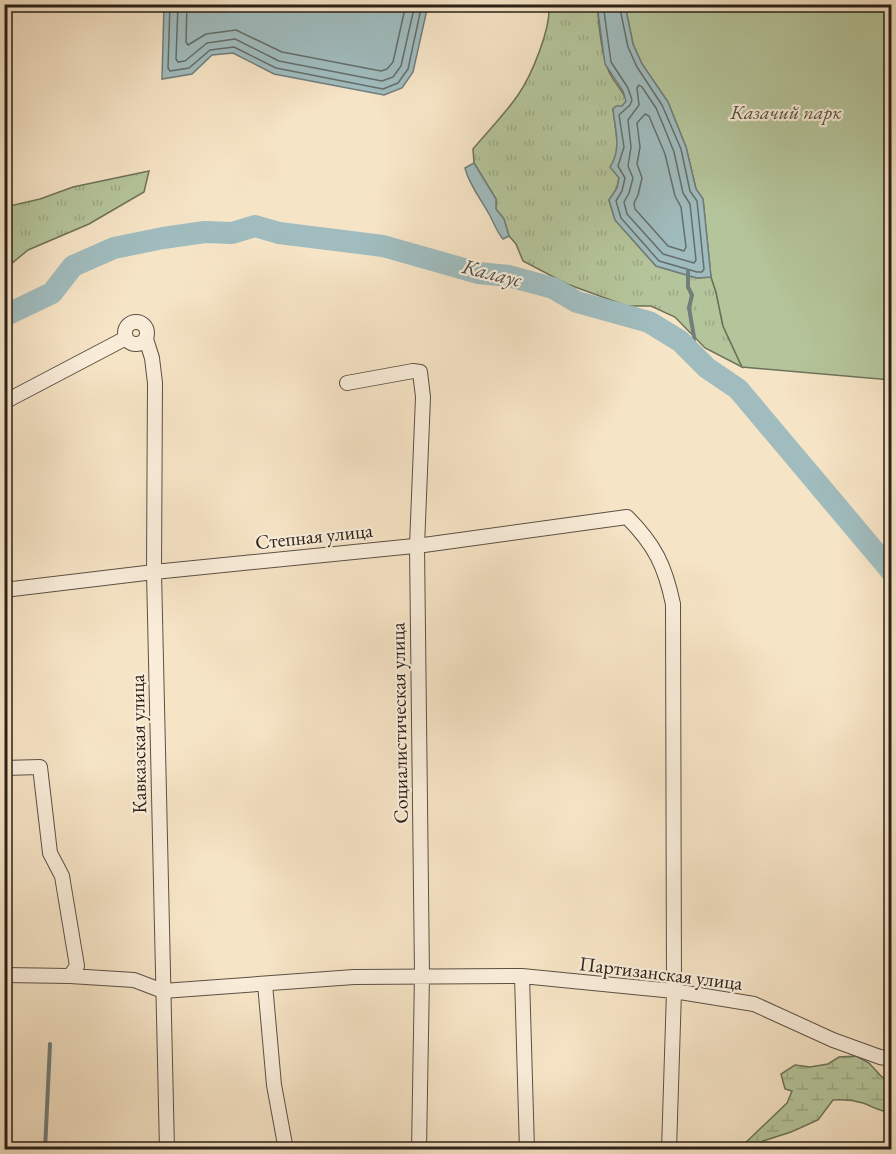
<svg xmlns="http://www.w3.org/2000/svg" width="896" height="1154" font-family="'EB Garamond',serif">
<style>
.grass{fill:url(#grass-tufts);stroke:#6f725a;stroke-width:1.5}
.wetland{fill:url(#wetland-marsh);stroke:#6f725a;stroke-width:1.5}
.green{fill:#b5c59b;stroke:#6f725a;stroke-width:1.5}
.water{fill:#a0bcbe;stroke:#707e7c;stroke-width:1.5}
.lines{fill:none;stroke-linecap:round;stroke-linejoin:round}
.shore{stroke:#646e6b;stroke-width:1.5}
.stream{stroke:#707e7c;stroke-width:4}
.river{stroke:#a0bcbe;stroke-width:22}
.minor-casing{stroke:#5c5144;stroke-width:16}
.minor{stroke:#f9edda;stroke-width:14}
.labels{text-anchor:middle;stroke-width:4.5;stroke-linejoin:round;paint-order:stroke}
.park-label{font-size:20px;font-style:italic;fill:#53523f;stroke:#f9edda}
.street-label{font-size:20px;fill:#292018;stroke:#f9edda}
.water-label{font-size:21px;font-style:italic;fill:#4d4f4a;stroke:#f9edda}
</style>
<defs>
<pattern id="grass-tufts" width="24" height="20" patternUnits="userSpaceOnUse" patternTransform="scale(1.5)"><rect width="24" height="20" fill="#b5c59b"/><path d="M3 7l-1-3M5 7V3M7 7l1-3M15 17l-1-3M17 17v-4M19 17l1-3" fill="none" stroke="#9ca985"/></pattern>
<pattern id="wetland-marsh" width="20" height="14" patternUnits="userSpaceOnUse" patternTransform="scale(1.5)"><rect width="20" height="14" fill="#b5c59b"/><path d="M1 5h8M5 5V1M11 12h8M15 12V8" fill="none" stroke="#9ca985"/></pattern>
</defs>
<rect width="100%" height="100%" fill="#f6e4c6"/>
<filter id="stains"><feTurbulence type="fractalNoise" baseFrequency=".00333" numOctaves="4"/><feColorMatrix values="0 0 0 0 .2 0 0 0 0 .09 0 0 0 0 .02 0 0 0 .5 -.17"/></filter>
<radialGradient id="worn" r=".72"><stop offset=".6" stop-color="#630" stop-opacity="0"/><stop offset="1" stop-color="#630" stop-opacity=".3"/></radialGradient>
<!-- grass -->
<path class="grass" d="M549,5H597C599,25 601,53 609,72C614,82 622,90 627,101L622,106L613,109L618,147L615,159L619,177L617,188L609,200L615,220L656,266L697,278L711,277L716,292L723,326L742,367L705,348L675,317L651,306H627L567,284L523,261L516,244L509,236L504,219L496,209V199L474,163L473,149C488,131 505,114 518,95C532,75 551,28 549,5Z
M149,171L144,192L89,224L28,250L5,269V207L40,199L73,187Z"/>
<!-- wetland -->
<path class="wetland" d="M856,1056L869,1063L881,1076L891,1083V1112C880,1112 874,1107 863,1103C853,1100 844,1099 833,1100L818,1120L791,1132L763,1141L751,1149H739L787,1103L792,1091L785,1089L781,1074L795,1065L810,1067L828,1064L839,1057Z"/>
<!-- green -->
<path class="green" d="M625,5H891V380L742,367L723,326L716,292L711,277L703,199L696,189L686,147L668,102L642,64L633,44Z"/>
<!-- water -->
<path class="water" d="M164,5L428,4V5L413,72L402,88L384,95L274,74L233,53L212,55L192,74L162,79Z
M597,5H625L633,44L642,64L668,102L686,147L696,189L703,199L711,277L697,278L656,266L615,220L609,200L617,188L619,178L610,167C622,149 615,129 613,109L616,106H622L626,101L623,91L605,64Z
M474,163L496,199V209L504,219L509,236L503,239C497,232 494,223 489,214C481,199 469,185 465,168Z"/>
<g class="lines">
<!-- shore -->
<path class="shore" d="M170,4L168,68L170,71L189,68L210,50L234,47L276,68L383,89L398,83L408,69L422,4
M178,4L176,59L178,62L185,61L207,43L235,39L279,61L382,81L393,77L401,66L415,4
M187,4L186,42L188,45L206,34L236,30L282,52L381,71L387,69L393,62L406,4
M603,4L611,62L628,88L632,100L630,105L619,115L624,147L618,166L625,178L622,191L616,201L621,218L659,261L697,272H702L704,269L697,201L690,191L681,149L662,105L637,67L628,47L619,4
M639,85L642,87L656,108L664,127L674,152L683,193L690,204L696,260L694,263L663,254L627,214L624,202L629,193L633,178L628,166L631,147L628,120L639,105L637,88Z
M645,114L649,116L665,154L675,196L681,207L686,247L684,251L668,246L635,209L634,203L638,195L642,178L637,164L640,147L637,123Z"/>
<!-- stream -->
<path class="stream" d="M688,271V287L692,295L689,308L694,337L693,353
M45,1150L50,1044"/>
<!-- river -->
<path class="river" d="M4,316L52,293L73,266L114,248L163,238L205,232L232,233L255,226L279,233L383,246L478,273L509,276L553,288L577,302L649,322L680,341L707,368L738,389L892,572"/>
<!-- minor casing -->
<g class="minor-casing">
<path id="minor" d="M125 333a11 11 0 1 1 22 0a11 11 0 1 1-22 0Z
M146,339L152,358L155,383L154,572L167,1150
M347,383L413,371L420,372L423,397L417,546L422,975L419,1150
M8,400L126,338
M4,590L154,572L424,545L627,517C655,545 665,566 673,604L674,991L669,1150
M4,768L40,767L50,853L62,876L77,966L70,976
M4,975L70,976L134,980L163,991L354,977L522,976L674,991L754,1004L833,1040L880,1057L892,1059
M522,976L527,1150
M265,984L274,1085L286,1150"/>
</g>
<!-- minor -->
<use href="#minor" class="minor"/>
</g>
<g class="labels">
<!-- park labels -->
<g class="park-label">
<text x="786" y="119">Казачий парк</text>
</g>
<!-- street labels -->
<g class="street-label">
<text transform="translate(314 536) rotate(-6)" y="7">Степная улица</text>
<text transform="translate(399 723) rotate(-91)" y="7">Социалистическая улица</text>
<text transform="translate(138 744) rotate(-91)" y="7">Кавказская улица</text>
<text transform="translate(661 973) rotate(7)" y="7">Партизанская улица</text>
</g>
<!-- water labels -->
<g class="water-label">
<text transform="translate(492 273) rotate(14)" y="7">Калаус</text>
</g>
</g>
<!-- margin -->
<rect width="896" height="1154" fill="none" stroke="#f6e4c6" stroke-width="24"/>
<rect x="6" y="6" width="884" height="1142" fill="none" stroke="#292018" stroke-width="3"/>
<rect x="12" y="12" width="872" height="1130" fill="none" stroke="#292018" stroke-width="1.5"/>
<rect width="100%" height="100%" filter="url(#stains)"/>
<rect width="100%" height="100%" fill="url(#worn)"/>
</svg>
